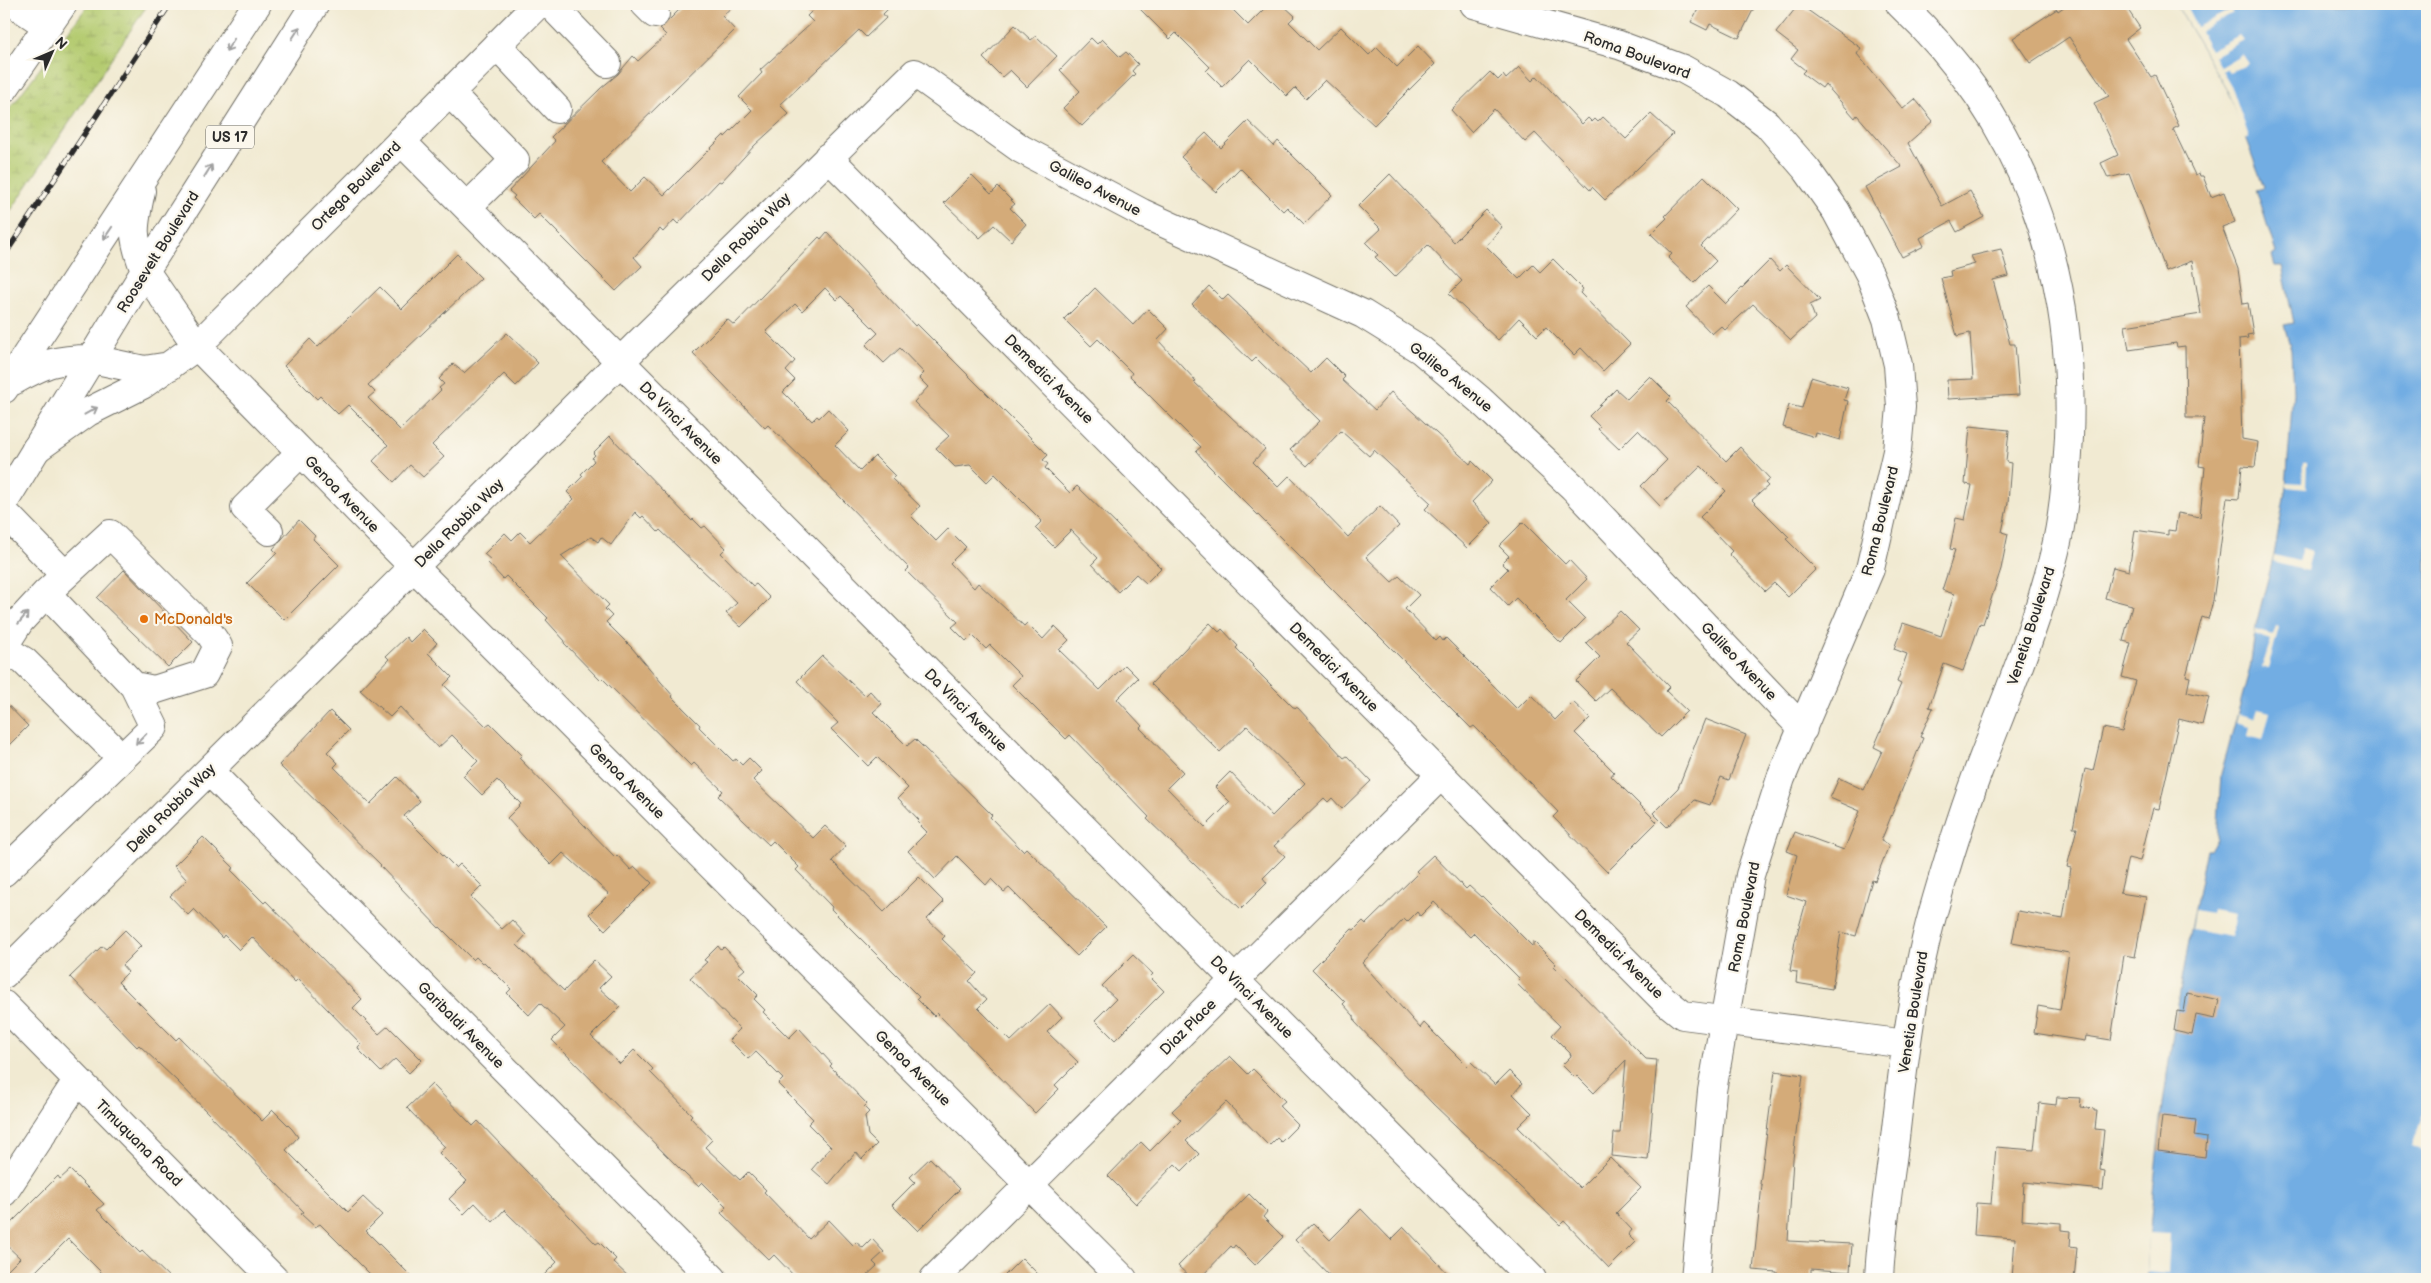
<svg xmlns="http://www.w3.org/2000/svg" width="2431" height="1283" font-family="'Balsamiq Sans',sans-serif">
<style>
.wetland{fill:url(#wetland-marsh);stroke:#707b4e}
.water{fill:#72ade3;stroke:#4e6c87}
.pier{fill:#f1ead2}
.building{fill:#d4ab79}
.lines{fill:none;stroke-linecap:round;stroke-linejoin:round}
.minor-casing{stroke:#706e65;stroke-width:30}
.major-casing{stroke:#706e65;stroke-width:30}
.highway-casing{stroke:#706e65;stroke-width:30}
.minor{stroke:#fff;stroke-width:28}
.major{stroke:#fff;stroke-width:28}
.highway{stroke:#fff;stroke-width:28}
.rail-casing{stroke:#2b2b2b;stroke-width:5.5}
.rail{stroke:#fbf7ec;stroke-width:4;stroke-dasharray:11;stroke-linecap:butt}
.oneway{stroke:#a0a0a0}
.food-dot{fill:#e8710a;stroke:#fbf7ec;stroke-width:2}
.labels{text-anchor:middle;stroke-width:4.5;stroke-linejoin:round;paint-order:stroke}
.shield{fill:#fbf7ec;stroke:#696865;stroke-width:1}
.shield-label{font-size:14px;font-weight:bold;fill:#2b2b2b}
.street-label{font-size:15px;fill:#2b2b2b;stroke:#fbf7ec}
.food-label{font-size:15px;fill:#c56008;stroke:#fbf7ec;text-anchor:start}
</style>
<defs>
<pattern id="wetland-marsh" width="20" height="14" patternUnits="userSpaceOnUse" patternTransform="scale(1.25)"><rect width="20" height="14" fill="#b4cb70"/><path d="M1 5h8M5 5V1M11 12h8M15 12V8" fill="none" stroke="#9bae61"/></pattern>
</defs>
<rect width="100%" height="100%" fill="#fbf7ec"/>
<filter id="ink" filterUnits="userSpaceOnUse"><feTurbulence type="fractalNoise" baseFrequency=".02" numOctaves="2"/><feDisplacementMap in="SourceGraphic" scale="10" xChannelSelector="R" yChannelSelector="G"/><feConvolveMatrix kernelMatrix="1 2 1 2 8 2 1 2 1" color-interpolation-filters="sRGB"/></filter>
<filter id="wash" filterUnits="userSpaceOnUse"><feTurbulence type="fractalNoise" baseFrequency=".0096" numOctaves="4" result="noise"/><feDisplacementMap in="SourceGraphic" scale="20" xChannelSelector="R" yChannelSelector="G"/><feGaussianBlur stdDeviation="1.12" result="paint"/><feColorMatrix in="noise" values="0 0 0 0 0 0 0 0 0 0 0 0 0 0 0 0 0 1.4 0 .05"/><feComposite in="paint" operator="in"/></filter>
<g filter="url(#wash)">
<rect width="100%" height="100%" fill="#f1ead2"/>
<!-- wetland -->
<path class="wetland" d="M89,4H148L4,221V116Z"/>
<!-- water -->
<path class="water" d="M2176,4H2427V1279H2147C2154,1135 2178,990 2207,849H2210L2217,840L2221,774L2250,668L2256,625L2274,555L2286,487L2293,392L2291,349L2284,325L2294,323L2282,266H2275L2272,256L2276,253L2256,189L2264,187L2228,92Z"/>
<!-- pier -->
<path class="pier" d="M2176,4H2185L2197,27L2230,10L2233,13L2200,31L2210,50L2239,35L2243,40L2214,56L2220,67L2242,54L2248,64L2229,73L2226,69L2222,71L2233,90L2249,137L2244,139L2228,92Z
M2303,463H2307L2306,489L2286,487V482L2302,483Z
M2302,548L2312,551L2307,571L2273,562L2274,555L2298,561Z
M2276,626L2279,627L2268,669L2262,667L2271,640L2254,635L2256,630L2273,635Z
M2258,709L2270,712L2263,740L2248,736L2250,726L2236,722L2238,714L2255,718Z
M2212,909L2235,913L2231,937L2192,930L2195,910L2211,913Z
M2427,1102V1141L2424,1151L2412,1147Z
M2149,1233L2170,1234L2168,1274L2147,1272Z"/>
<g id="blocks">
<!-- building -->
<path class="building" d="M685,4H735L722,16L735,30L601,162L630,192L645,177L664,195L724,135L725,137L752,110L739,97L762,73L760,70L813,22L807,16L819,4H893L883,14L886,18L866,37L859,30L780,105L789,114L755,145L721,182L719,181L678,224L674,220L663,232L660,229L634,257L642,266L616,291L539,214L534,219L513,198L515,196L509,191L555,141L551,137L601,88L618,74L633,56L638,61L666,35L660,29Z
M1135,4H1227L1248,25L1269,4H1282L1295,16L1289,22L1317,50L1341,27L1369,55L1377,47L1397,67L1418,46L1435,64L1374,125L1325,80L1306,99L1295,88L1287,96L1250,59L1222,87L1206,71L1210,67L1176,33L1170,39Z
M1701,4H1756L1739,38L1710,24L1707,30L1691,22Z
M1799,4L1861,48L1857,54L1903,109L1915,99L1933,121L1908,143L1942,206L1970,191L1984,217L1957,232L1951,221L1920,238L1924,246L1902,257L1865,187L1902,167L1857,115L1855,118L1825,84L1822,88L1802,73L1805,70L1791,59L1798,50L1776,33Z
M2068,4H2124L2140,28L2126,39L2151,77L2155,75L2179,126L2173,129L2195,175L2199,173L2200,176H2203L2211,197L2224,192L2235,222L2222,227L2238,269L2243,304L2248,303L2253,334L2247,335L2248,338L2239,339L2242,439L2258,442L2255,467L2242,466L2239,499L2227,498L2213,601L2208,619L2202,617L2186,676L2190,677L2187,692L2209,697L2202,725L2179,719L2159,809L2153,808L2140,861L2128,858L2120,893L2146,897L2135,957L2124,955L2111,1040L2086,1036L2085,1041L2034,1033L2038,1006L2060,1010L2069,953L2012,943L2018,911L2063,919L2071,868L2067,867L2077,828H2073L2085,769L2093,771L2103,728L2122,732L2136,681L2122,677L2131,643L2123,641L2132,605L2105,598L2113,567L2129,571L2135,530L2168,535V530L2175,531L2178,513L2200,517L2205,467L2199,466L2204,418H2186L2185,346L2177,347L2176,343L2129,350L2125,326L2201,314L2192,261L2166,271L2129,173L2108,178L2101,163L2118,155L2094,103L2109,96L2069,37L2030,63L2013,38L2057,9L2058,11Z
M1015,25L1031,40L1036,36L1057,56L1027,87L1010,70L1002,77L983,58Z
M1091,38L1097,44L1102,39L1120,57L1126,52L1138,64L1132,71L1135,74L1082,126L1063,108L1080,91L1060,70Z
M1519,67L1532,81L1537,76L1582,124L1588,118L1592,122L1595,119L1598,122L1603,117L1626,139L1651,114L1673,134L1605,200L1592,187L1590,190L1535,133L1525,142L1494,109L1471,132L1451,110L1490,72L1498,80L1503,75L1506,79Z
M1248,121L1274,146L1278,141L1332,195L1304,224L1287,207L1283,211L1240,168L1216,192L1190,168L1191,167L1181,157L1206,133L1221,148Z
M1390,174L1454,242L1486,210L1502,227L1486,246L1519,279L1533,265L1540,272L1553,259L1583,289L1580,293L1630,344L1603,371L1581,348L1574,355L1546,327L1537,336L1519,318L1498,340L1449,294L1462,281L1428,245L1395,277L1375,257L1378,255L1366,243L1381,229L1358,206Z
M972,175L991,194L998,187L1015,204L1010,208L1026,224L1011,241L994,225L980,238L944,203Z
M1704,176L1737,209L1701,246L1716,261L1694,283L1668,258L1672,254L1651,234L1667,218L1665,216Z
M827,232L915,326L917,324L1048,455L1043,460L1048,464L1045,468L1070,493L1077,486L1161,568L1146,583L1136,574L1118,592L1092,564L1098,558L1071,530L1054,547L1035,528L1042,521L995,474L987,482L970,465L955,467L936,448L949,436L914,402L928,387L919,378L924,373L900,348L884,363L866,345L878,333L841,296L837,300L825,288L802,311L795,304L766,332L795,361L786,371L795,380L783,392L812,421L817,416L819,418L828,409L849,431L835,445L860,471L875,456L895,476L892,479L920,506L911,516L936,541L948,529L966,547L950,563L974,588L978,583L1024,626L1027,623L1043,639L1055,626L1069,640L1059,650L1100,690L1125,665L1138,678L1117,699L1142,726L1140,728L1183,772L1167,788L1205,827L1230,802L1215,787L1230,772L1272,816L1305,783L1247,726L1220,752L1151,684L1210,623L1219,632L1222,629L1238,646L1236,648L1253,665L1252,666L1293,707L1298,708L1344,758L1347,756L1371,781L1342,809L1332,798L1328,802L1324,798L1274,846L1285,856L1263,878L1267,883L1241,909L1147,819L1149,817L1070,735L1066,739L1012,685L1021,676L990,645L986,649L972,635L966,641L952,627L958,622L906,571L909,568L812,468L768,425L765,428L693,353L727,319L734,325L819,237L821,239Z
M2001,249L2009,276L1993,280L2010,344H2015L2019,395L1948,399L1947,380L1973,379L1970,333L1957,336L1941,278L1951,276L1950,271L1975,264L1971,256Z
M457,254L481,278L368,385L375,392L368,398L400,430L441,390L439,388L444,384L439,379L453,364L464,373L507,333L538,363L516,386L504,374L432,445L444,457L423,477L410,465L394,482L373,461L388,445L348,405L338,414L320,396L317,399L284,366L310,339L318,347L380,287L402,309Z
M1770,260L1780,271L1786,265L1820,300L1810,305L1815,318L1791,340L1753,304L1725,330L1721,326L1712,334L1686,307L1708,286L1726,304Z
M1209,286L1223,300L1228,295L1311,373L1326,358L1345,377L1342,380L1375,410L1391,392L1470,464L1472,461L1492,481L1472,502L1492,523L1467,548L1425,509L1431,503L1374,450L1369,456L1341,431L1307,466L1290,450L1320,421L1256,358L1252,362L1192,304Z
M1095,288L1133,325L1148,309L1168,329L1158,340L1196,381L1194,382L1265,449L1253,462L1278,487L1289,476L1348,537L1380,506L1399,526L1366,557L1392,582L1399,576L1419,595L1405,609L1436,641L1440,637L1443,641L1446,638L1517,709L1531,695L1555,720L1573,702L1590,718L1575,733L1614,772L1611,776L1657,822L1607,872L1553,817L1558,812L1499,751L1474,726L1471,728L1208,465L1196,451L1201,447L1130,376L1132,373L1098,339L1091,346L1064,319Z
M1650,376L1671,397L1667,401L1726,461L1740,447L1770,479L1765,483L1768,486L1752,500L1789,537L1786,539L1816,569L1788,597L1774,583L1765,591L1729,554L1732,551L1700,517L1726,491L1701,466L1660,506L1641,486L1667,460L1638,430L1619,449L1598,429L1600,427L1589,416L1616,389L1627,399Z
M1811,377L1848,388L1844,400L1848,401L1840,440L1816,433L1815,437L1783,427L1789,405L1802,408Z
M1970,426L2009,430L2006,462L2011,463L2008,503L2002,532L2008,534L2001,569L1983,624L1980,623L1963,671L1944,664L1929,707L1933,708L1920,737L1923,738L1881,841L1889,845L1875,881L1872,880L1856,936L1841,932L1832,989L1796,983L1797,972L1790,971L1795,941L1806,902L1786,895L1797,855L1787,851L1795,832L1844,850L1860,811L1830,798L1839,778L1864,790L1882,751L1874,747L1901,684L1897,682L1907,654L1894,649L1903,623L1941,636L1954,594L1942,590L1955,550L1950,549L1956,518L1965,520L1972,485L1965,484Z
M610,436L692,521L693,519L702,528L705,526L726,548L721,553L753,586L756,584L770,598L741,627L726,613L737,603L660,530L658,532L643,516L641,518L635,512L611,545L601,537L598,542L591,537L561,556L609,605L605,609L612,616L606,622L632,648L673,696L672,697L700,725L699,727L733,761L736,759L742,765L749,758L762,771L753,780L813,838L825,826L846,846L832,861L884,912L919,877L944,902L927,919L945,936L942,939L977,973L969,981L986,1000L978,1008L1011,1041L1050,1004L1062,1017L1047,1032L1078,1062L1055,1085L1059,1089L1035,1113L937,1013L934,1016L917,999L919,997L831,909L832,907L796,870L799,867L773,841L769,845L718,796L723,791L694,763L691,766L602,678L600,680L564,643L565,641L546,620L548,618L506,576L503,579L488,563L491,560L484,554L505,533L512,540L520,532L530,542L574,499L567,492L583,476L581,474L594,461L592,458L595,455L593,453Z
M299,520L315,536L313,539L339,565L284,620L247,583L277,553L273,549Z
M1523,522L1565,564L1569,560L1587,579L1566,600L1585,619L1561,643L1516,598L1508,606L1490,587L1508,569L1502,563L1509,556L1499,546Z
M124,570L193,642L168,667L97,598Z
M1620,611L1639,630L1626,642L1670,687L1666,691L1687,711L1661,737L1610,688L1596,701L1576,681L1600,657L1586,643Z
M423,629L437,643L428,653L452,677L444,685L486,726L490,723L522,755L519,758L615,857L617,855L631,870L635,867L652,883L605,930L589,914L609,894L563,853L551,865L533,847L507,818L521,804L497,780L482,795L463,776L478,761L452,735L438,748L400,707L390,717L360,690L389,659L386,656L406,637L410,642Z
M822,656L865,696L870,691L882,704L873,712L907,746L915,739L992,815L990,817L1023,851L1026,848L1106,927L1077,956L1009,888L1004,892L991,879L986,885L957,856L935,879L908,851L927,832L917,822L919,820L898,798L908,788L877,757L868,766L831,729L838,723L797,681Z
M4,701L28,726L4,750Z
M330,711L349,730L327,752L338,763L334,767L370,804L397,777L420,801L404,816L456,868L460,864L482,886L471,897L502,929L512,920L526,935L517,945L564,991L594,960L611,976L599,988L620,1007L591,1036L620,1064L634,1050L653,1069L650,1072L692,1115L690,1117L712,1140L705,1147L740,1180L748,1172L766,1190L764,1192L809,1239L829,1220L853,1245L856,1242L863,1248L872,1239L884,1252L873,1262L877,1266L863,1279H797L774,1255L769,1260L721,1213L727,1207L702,1182L698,1186L686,1175L552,1040L565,1027L540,1003L529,1015L507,993L511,989L484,962L482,963L476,957L473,960L440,927L439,928L380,866L381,865L279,765Z
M1705,719L1746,735L1729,780L1721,777L1710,805L1695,800L1667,827L1653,813L1678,788Z
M203,837L234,868L231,870L264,903L266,901L362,999L353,1008L379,1034L388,1026L422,1060L409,1073L395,1059L381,1072L359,1050L358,1047L361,1044L298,979L295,982L252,937L239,950L224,935L222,938L194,909L188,915L170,896L187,880L174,866Z
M1433,855L1466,889L1469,886L1481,897L1482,896L1533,947V941L1556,964L1554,966L1646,1059L1657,1060L1648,1160L1612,1156L1614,1133H1620L1626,1060L1594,1093L1576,1075L1574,1077L1562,1065L1571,1056L1570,1053L1552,1035L1560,1026L1516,983L1520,979L1474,933L1470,937L1434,902L1420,916L1417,912L1407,922L1404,919L1362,963L1420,1028L1424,1023L1467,1066L1471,1062L1495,1085L1509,1071L1522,1084L1513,1094L1532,1113L1518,1127L1580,1188L1610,1158L1641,1188L1616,1213L1632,1230L1628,1235L1635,1242L1609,1268L1564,1221L1560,1225L1433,1104L1355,1022L1354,1016L1343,1004L1345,1002L1312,969L1352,929L1354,930L1363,921L1366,924L1418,873L1416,871Z
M125,930L141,946L122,965L128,972L118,982L176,1040L179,1037L262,1121L273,1110L292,1129L298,1137L286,1150L348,1212L363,1197L382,1215L366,1231L414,1279H375L320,1224L315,1227L301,1214L304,1212L177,1081L139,1045L137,1047L70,977L102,946L106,949Z
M718,946L721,950L724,947L745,969L738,975L758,995L754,999L765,1010L763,1012L789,1038L799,1028L832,1064L830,1066L867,1104L864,1107L869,1112L865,1116L868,1135L877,1144L862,1159L856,1152L829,1184L812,1169L831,1147L808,1124L813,1119L778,1084L783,1079L756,1052L748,1059L729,1040L740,1029L690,978L707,962L704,960Z
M1133,955L1153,974L1150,977L1164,991L1115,1040L1095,1020L1116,999L1102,986Z
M2187,993L2219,1000L2215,1019L2196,1015L2192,1035L2174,1031L2177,1011L2184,1012Z
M1230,1056L1248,1074L1253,1069L1285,1101L1279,1106L1298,1125L1281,1142L1277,1138L1269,1146L1226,1102L1186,1141L1199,1154L1182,1171L1175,1164L1136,1204L1108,1176L1141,1142L1150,1151L1181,1120L1172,1111Z
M1775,1071L1803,1075L1793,1159L1788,1241L1852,1244L1850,1272L1811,1269V1279H1777V1272L1753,1270L1762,1185L1760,1184Z
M432,1084L473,1126L478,1121L596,1244L599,1242L616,1259L613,1262L631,1279H540L557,1262L504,1210L493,1222L475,1203L464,1214L449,1199L467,1181L439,1153L445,1147L407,1108Z
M2057,1097L2081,1098L2080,1107L2094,1109V1111H2097L2095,1129L2104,1130L2100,1170L2105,1171L2103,1190L2024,1182L2022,1220L2061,1223V1230L2071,1231L2070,1247L2077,1248L2074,1279H2012L2015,1238L1974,1235L1976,1203L1991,1204L1996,1147L2034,1150L2039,1103L2056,1105Z
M2162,1116L2196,1120L2194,1136L2207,1138L2205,1157L2158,1151Z
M930,1158L960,1189L918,1231L892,1205L915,1182L910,1177Z
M70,1170L104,1204L97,1210L140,1253L142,1251L171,1279H108L68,1239L28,1279H4V1274L20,1258L4,1243V1230L58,1176L60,1179Z
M1249,1194L1267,1212L1263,1217L1283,1237L1255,1265L1235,1245L1233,1248L1231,1246L1199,1279H1192L1178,1266Z
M1361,1209L1391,1240L1404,1227L1453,1279H1333L1295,1240L1313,1223L1330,1240Z
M1022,1258L1043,1279H1001Z"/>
</g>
</g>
<g filter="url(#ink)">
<use href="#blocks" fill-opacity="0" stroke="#706e65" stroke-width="1"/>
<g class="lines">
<!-- minor casing -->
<g class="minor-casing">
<path id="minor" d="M15,4L48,26
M550,4L607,63
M645,4L655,14
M1474,4L1619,45L1683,69L1728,94L1767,124L1807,170L1836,211L1870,275L1887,319L1898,365L1901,407L1897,451L1870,569L1781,778L1750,875L1712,1091L1695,1279
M497,45L557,109
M4,89L63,4
M449,92L515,160L467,207
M401,141L1532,1279
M828,157L1663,999L1683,1015L1906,1044
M197,346L395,548L1123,1279
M4,512L65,575
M269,531L245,508L301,452
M110,534L210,634L218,646L204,674L154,690L134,686L46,593Z
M4,646L20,621L46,593
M4,649L24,661L122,758
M209,771L713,1279
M4,872L154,727L134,686
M4,974L639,343L915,73L1021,149L1142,213L1363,314L1421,350L1480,400L1573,487L1803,729
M4,1005L274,1279
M4,1192L77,1081
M934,1279L1441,775
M1879,1279C1881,1232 1889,1185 1895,1138C1904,1057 1914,976 1937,898C1951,850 1966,802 1984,756C2010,689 2038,622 2055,551C2064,514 2067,476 2069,437C2076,269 2023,120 1900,4"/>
</g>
<!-- major casing -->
<g class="major-casing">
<path id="major" d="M145,271L197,346
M92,359L144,370L170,366
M36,449L88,412L142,385L197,346L538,4"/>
</g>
<!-- highway casing -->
<g class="highway-casing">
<path id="highway" d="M141,191C133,228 131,235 145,271
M11,382C45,364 52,359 92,359
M4,389L257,4
M4,502L145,271L315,4"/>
</g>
<!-- minor -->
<use href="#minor" class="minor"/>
<!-- major -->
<use href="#major" class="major"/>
<!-- highway -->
<use href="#highway" class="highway"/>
<!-- rail casing -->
<g class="rail-casing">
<path id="rail" d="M4,256L170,4"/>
</g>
<!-- rail -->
<use href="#rail" class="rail"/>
</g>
<!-- one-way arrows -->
<defs><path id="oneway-shaft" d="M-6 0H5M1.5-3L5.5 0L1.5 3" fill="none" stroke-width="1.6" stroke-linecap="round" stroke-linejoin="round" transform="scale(1.25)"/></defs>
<g class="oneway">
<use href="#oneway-shaft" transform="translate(296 33) rotate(-57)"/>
<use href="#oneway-shaft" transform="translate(230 45) rotate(123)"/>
<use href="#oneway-shaft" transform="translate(208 171) rotate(-58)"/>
<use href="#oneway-shaft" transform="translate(108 233) rotate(124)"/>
<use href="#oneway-shaft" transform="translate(91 411) rotate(-29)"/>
<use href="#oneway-shaft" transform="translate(23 618) rotate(-50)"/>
<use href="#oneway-shaft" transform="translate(141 739) rotate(135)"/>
</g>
</g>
<!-- markers -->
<circle class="food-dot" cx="144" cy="619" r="5"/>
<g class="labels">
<!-- shield labels -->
<rect class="shield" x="206" y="125.5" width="48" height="23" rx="4"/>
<g class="shield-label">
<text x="230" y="142">US 17</text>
</g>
<!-- street labels -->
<g class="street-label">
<text transform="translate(1637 55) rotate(20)" y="5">Roma Boulevard</text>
<text transform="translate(356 186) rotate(-45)" y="5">Ortega Boulevard</text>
<text transform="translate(1095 188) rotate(28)" y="5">Galileo Avenue</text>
<text transform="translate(746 237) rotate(-45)" y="5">Della Robbia Way</text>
<text transform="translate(158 252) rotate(-58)" y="5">Roosevelt Boulevard</text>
<text transform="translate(1451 377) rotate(39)" y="5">Galileo Avenue</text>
<text transform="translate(1049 379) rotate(45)" y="5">Demedici Avenue</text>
<text transform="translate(681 423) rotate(45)" y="5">Da Vinci Avenue</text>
<text transform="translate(342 494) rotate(46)" y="5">Genoa Avenue</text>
<text transform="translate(1880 521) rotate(-76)" y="5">Roma Boulevard</text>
<text transform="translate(459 523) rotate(-45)" y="5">Della Robbia Way</text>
<text transform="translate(2031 626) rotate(-72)" y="5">Venetia Boulevard</text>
<text transform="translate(1739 661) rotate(46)" y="5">Galileo Avenue</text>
<text transform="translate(1334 667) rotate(45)" y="5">Demedici Avenue</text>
<text transform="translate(966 710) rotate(45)" y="5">Da Vinci Avenue</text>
<text transform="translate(627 781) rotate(45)" y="5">Genoa Avenue</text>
<text transform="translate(171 808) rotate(-45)" y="5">Della Robbia Way</text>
<text transform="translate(1744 917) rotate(-79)" y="5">Roma Boulevard</text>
<text transform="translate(1619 954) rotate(45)" y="5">Demedici Avenue</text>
<text transform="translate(1252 997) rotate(45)" y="5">Da Vinci Avenue</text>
<text transform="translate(1913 1012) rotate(-81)" y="5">Venetia Boulevard</text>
<text transform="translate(461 1025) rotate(45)" y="5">Garibaldi Avenue</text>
<text transform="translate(1188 1027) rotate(-45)" y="5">Diaz Place</text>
<text transform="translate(913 1068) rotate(45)" y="5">Genoa Avenue</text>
<text transform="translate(139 1143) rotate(45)" y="5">Timuquana Road</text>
</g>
<!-- food labels -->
<g class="food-label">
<text x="154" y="624">McDonald's</text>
</g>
</g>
<!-- margin -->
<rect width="2431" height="1283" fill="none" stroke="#fbf7ec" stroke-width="20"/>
<!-- north arrow -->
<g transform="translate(52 52) rotate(45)" stroke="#fbf7ec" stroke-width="4" paint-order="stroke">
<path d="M0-4L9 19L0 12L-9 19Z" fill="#2b2b2b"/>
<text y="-8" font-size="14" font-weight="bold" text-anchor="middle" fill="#2b2b2b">N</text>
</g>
</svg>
